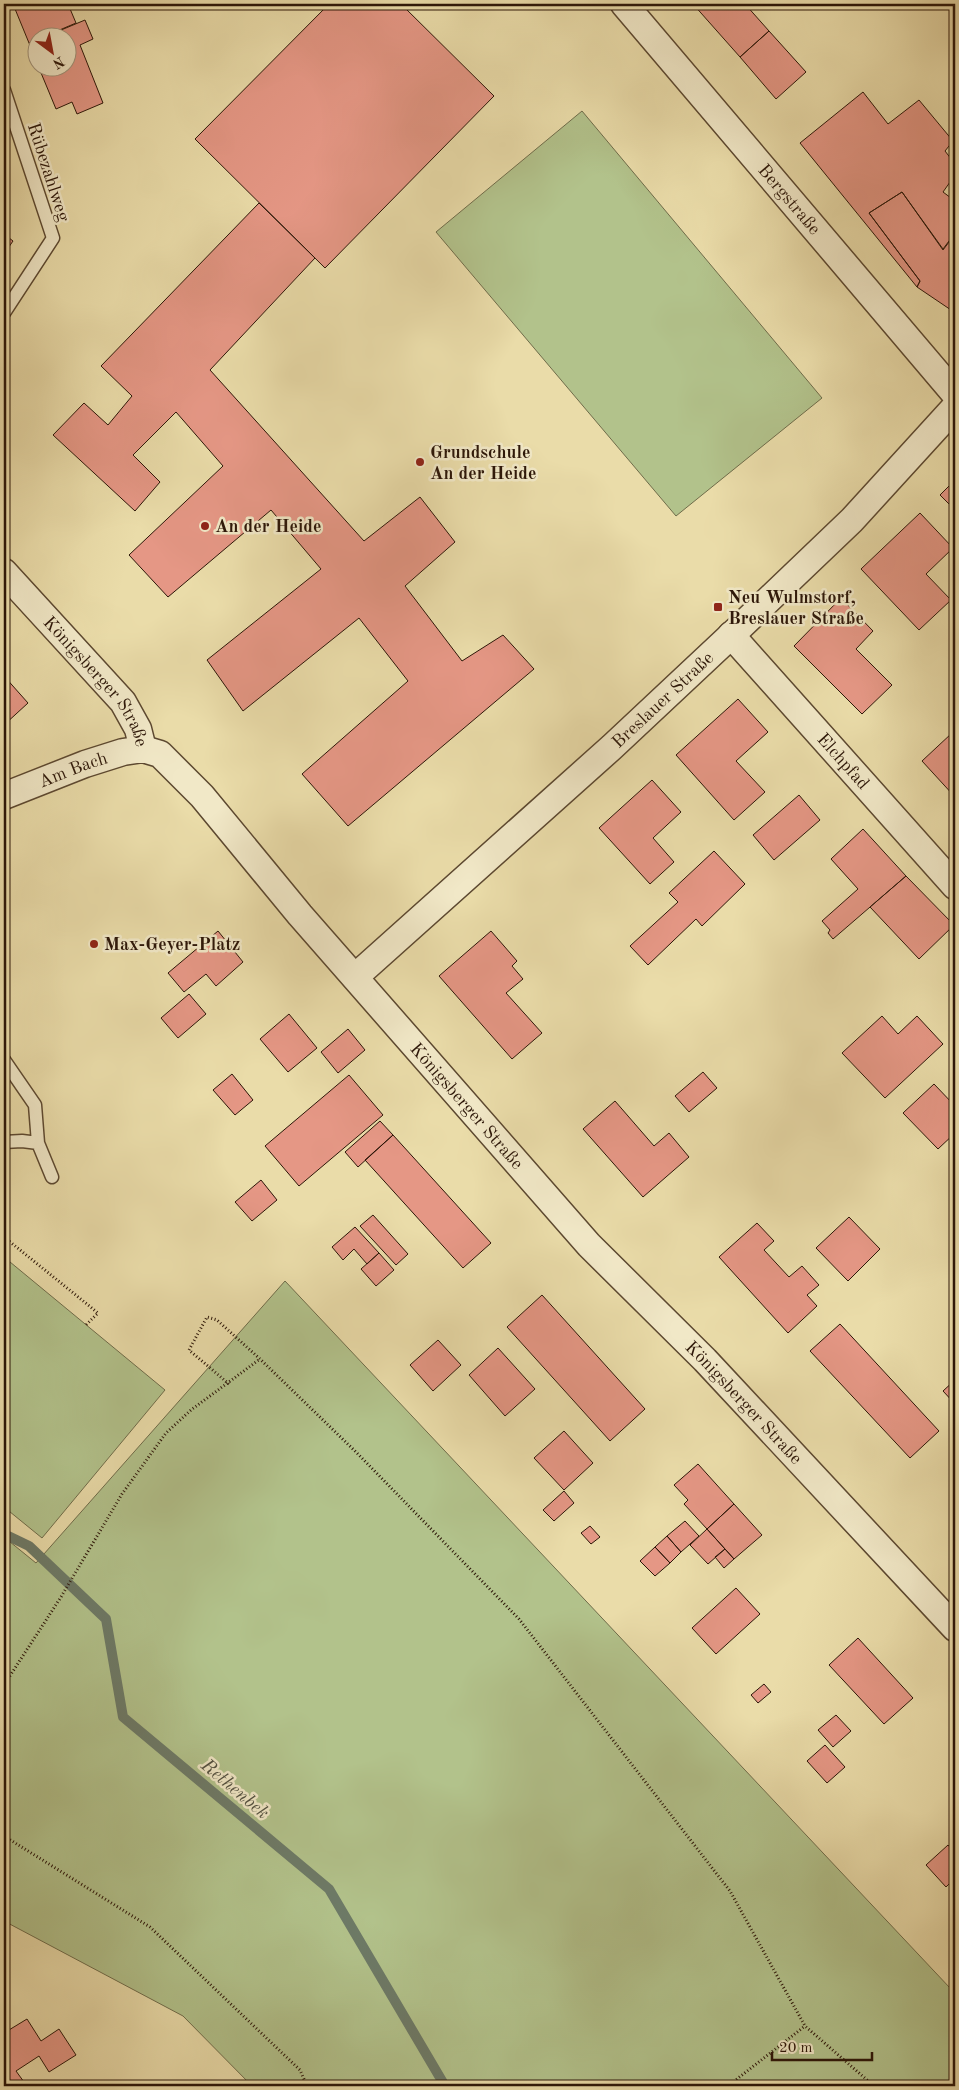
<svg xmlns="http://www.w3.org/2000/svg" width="959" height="2090" font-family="'Old Standard TT',serif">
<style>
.green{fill:#b2c28b;stroke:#6f6c4a}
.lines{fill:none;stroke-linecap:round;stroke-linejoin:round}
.stream{stroke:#6d7a67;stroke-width:10}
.building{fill:#e59785;stroke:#2c1608}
.service-casing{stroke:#5c4830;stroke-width:15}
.minor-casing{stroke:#5c4830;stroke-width:29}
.path{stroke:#2c1608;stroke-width:3;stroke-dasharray:1 2.5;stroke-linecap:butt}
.service{stroke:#f1e8c7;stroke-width:12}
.minor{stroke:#f1e8c7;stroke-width:26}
.poi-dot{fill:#8f2418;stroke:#f1e8c7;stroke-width:2}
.labels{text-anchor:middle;stroke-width:5;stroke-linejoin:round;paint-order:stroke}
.street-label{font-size:18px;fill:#2c1608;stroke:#f1e8c7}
.poi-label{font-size:18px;font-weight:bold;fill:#2c1608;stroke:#f1e8c7;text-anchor:start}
.water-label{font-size:19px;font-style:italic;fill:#525040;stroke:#f1e8c7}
</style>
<rect width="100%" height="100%" fill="#eadca9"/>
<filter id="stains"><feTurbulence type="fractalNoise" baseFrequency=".004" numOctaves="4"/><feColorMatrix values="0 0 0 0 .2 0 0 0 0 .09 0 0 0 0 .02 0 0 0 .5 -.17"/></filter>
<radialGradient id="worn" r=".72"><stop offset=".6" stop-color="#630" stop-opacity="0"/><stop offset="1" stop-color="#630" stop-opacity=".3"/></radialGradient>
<!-- green -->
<path class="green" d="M582,111L822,398L676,516L436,232Z
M4,1257L165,1390L42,1538L4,1507Z
M285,1281L950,1988L955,2018V2086H252L183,2016L4,1921V1537L36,1563Z"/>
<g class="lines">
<!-- stream -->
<path class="stream" d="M4,1534L29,1546L106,1619L123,1717L329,1889L445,2086"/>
</g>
<!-- building -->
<path class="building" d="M13,4H58L59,7L68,4L76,23L29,43Z
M329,4H401L494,96L325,268L195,139Z
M693,4H745L769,31L740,57Z
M85,20L93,39L80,45L103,103L77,114L72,102L56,109L39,68H68V38H42Z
M769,31L806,72L776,99L740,57Z
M38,39V63L29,43Z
M863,92L888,124L919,100L953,141L945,151L955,164V175L943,192L955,201V233L943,249L902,192L869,213L920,281L917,287L800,143Z
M902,192L943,250L955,234L954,312L917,287L920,281L869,213Z
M259,203L315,258L210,370L364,541L420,497L455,542L405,586L462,661L503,635L534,669L348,826L302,774L408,681L359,618L243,711L207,660L321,569L271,510L168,597L129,555L223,466L176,412L133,455L160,482L135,511L53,435L84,403L108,425L132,396L101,366Z
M4,234L13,241L4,254Z
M955,480V510L940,495Z
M920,513L953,548L926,574L951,600L919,630L861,569Z
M841,598L873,631L856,649L892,685L862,714L794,646Z
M4,676L28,703L4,725Z
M738,699L768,732L736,761L765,792L734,820L676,755Z
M952,733L955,737V797L922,761Z
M652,780L681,812L653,838L674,862L650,884L599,828Z
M799,795L820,820L774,860L753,835Z
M863,829L906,876L833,939L828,933L830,930L822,921L858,889L831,859Z
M714,851L745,884L702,926L696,919L648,965L630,946L678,902L669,893Z
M906,876L954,925L919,959L870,907Z
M218,931L243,962L216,986L206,974L184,992L168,973Z
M491,931L517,961L512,966L523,979L506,993L542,1033L512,1059L439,976Z
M189,994L206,1014L178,1038L161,1018Z
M289,1014L317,1048L288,1072L260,1039Z
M882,1016L898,1034L917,1016L943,1044L885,1098L842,1053Z
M348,1029L365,1050L338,1073L321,1052Z
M703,1072L717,1088L689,1112L675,1096Z
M232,1074L253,1100L235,1115L213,1090Z
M349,1075L383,1115L299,1186L265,1146Z
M934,1084L955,1106V1133L938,1149L903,1113Z
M615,1101L654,1146L669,1133L689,1157L643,1197L583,1129Z
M380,1121L393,1135L358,1167L345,1152Z
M393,1135L491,1243L463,1268L365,1160Z
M261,1180L277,1200L252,1221L235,1202Z
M373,1215L408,1254L396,1265L360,1226Z
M849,1217L880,1249L848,1281L816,1248Z
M757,1223L774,1241L764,1250L789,1277L802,1266L819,1285L807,1295L817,1306L788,1333L719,1257Z
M355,1227L379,1253L367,1264L354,1249L343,1260L332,1247Z
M379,1253L394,1270L376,1286L361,1269Z
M542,1295L645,1409L610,1441L507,1327Z
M840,1324L939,1431L910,1458L810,1351Z
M438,1340L461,1365L433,1391L410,1365Z
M498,1348L535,1389L505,1416L469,1375Z
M955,1380V1404L943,1391Z
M564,1431L593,1463L564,1490L534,1458Z
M698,1464L734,1504L707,1529L684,1504L688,1500L674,1485Z
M564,1491L574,1503L554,1521L543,1510Z
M734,1504L762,1535L734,1559L707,1529Z
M685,1521L699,1536L681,1552L667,1536Z
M590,1526L600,1537L591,1544L581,1533Z
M707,1529L725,1549L708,1564L690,1545Z
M667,1536L681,1552L670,1563L655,1547Z
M655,1547L670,1563L655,1576L640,1561Z
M725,1549L734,1559L724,1568L715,1557Z
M736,1588L760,1614L716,1654L692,1628Z
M858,1638L913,1698L884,1724L829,1665Z
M764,1684L771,1692L758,1703L751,1695Z
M836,1715L851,1731L833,1747L818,1730Z
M825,1745L845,1767L827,1783L807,1761Z
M948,1845L955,1853V1878L946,1887L926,1865Z
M27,2019L41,2041L59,2029L76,2055L49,2072L39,2056L16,2071L24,2082L17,2086H4V2033Z"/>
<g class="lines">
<!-- service casing -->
<g class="service-casing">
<path id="service" d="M4,90L53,238L4,313
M4,1060L35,1105L38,1143L52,1177
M4,1142L22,1141L38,1143"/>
</g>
<!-- minor casing -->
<g class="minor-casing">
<g id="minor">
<path id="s1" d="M624,4L955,394"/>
<path id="s2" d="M4,572L123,702L138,729L143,749"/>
<path id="s3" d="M731,635L955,886"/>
<path id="s4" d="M4,796L85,764L123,752L143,749L160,754L202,796L300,915L589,1245L705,1360L955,1628"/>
<path id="s5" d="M355,977L612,747L739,628L852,520L955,407"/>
</g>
</g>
<!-- path -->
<path class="path" d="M4,1237L98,1313L86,1325
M229,1384L189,1350L207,1317L217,1320L260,1359L356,1452L519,1619L730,1891L805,2026L874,2086
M4,1685L61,1597L122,1494L166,1433L191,1410L260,1359
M4,1836L150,1927L300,2070L307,2086
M728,2086L805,2026"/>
<!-- service -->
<use href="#service" class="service"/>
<!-- minor -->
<use href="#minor" class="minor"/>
</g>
<!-- markers -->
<g class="poi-dot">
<circle cx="420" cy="462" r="5"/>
<circle cx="205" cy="526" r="5"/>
<rect x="713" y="602" width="10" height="10" rx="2.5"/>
<circle cx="94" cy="944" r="5"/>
</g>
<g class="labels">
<!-- street labels -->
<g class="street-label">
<text transform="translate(49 172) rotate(72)" y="6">Rübezahlweg</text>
<text dy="6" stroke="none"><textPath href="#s1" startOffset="256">Bergstraße</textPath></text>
<text dy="6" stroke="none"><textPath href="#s2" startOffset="144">Königsberger Straße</textPath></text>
<text dy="6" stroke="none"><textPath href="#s5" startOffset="414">Breslauer Straße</textPath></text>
<text dy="6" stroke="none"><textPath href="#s3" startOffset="169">Elchpfad</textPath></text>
<text dy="6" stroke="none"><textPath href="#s4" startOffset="74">Am Bach</textPath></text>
<text dy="6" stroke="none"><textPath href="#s4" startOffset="632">Königsberger Straße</textPath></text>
<text dy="6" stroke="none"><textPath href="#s4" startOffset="1038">Königsberger Straße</textPath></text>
</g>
<!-- poi labels -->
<g class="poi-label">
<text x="430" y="458">Grundschule<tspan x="430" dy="21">An der Heide</tspan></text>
<text x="215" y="532">An der Heide</text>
<text x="728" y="603">Neu Wulmstorf,<tspan x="728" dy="21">Breslauer Straße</tspan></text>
<text x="104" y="950">Max-Geyer-Platz</text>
</g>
<!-- water labels -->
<g class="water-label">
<text transform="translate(236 1788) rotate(40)" y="7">Rethenbek</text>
</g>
</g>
<!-- margin -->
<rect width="959" height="2090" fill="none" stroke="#eadca9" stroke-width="20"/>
<rect x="5" y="5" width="949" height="2080" fill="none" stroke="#2c1608" stroke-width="2.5"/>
<rect x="10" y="10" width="939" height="2070" fill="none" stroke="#2c1608"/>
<!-- north arrow -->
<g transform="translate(52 52) rotate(148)"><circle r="24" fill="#f1e8c7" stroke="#a2947b"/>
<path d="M0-4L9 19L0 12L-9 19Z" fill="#8f2418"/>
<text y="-8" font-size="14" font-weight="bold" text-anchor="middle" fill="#2c1608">N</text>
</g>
<!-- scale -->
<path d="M772 2052v8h100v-8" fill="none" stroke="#2c1608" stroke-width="2.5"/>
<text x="779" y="2052" font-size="15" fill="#2c1608" stroke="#f1e8c7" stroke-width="4" paint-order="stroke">20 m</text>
<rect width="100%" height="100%" filter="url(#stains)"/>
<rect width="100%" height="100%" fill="url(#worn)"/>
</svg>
